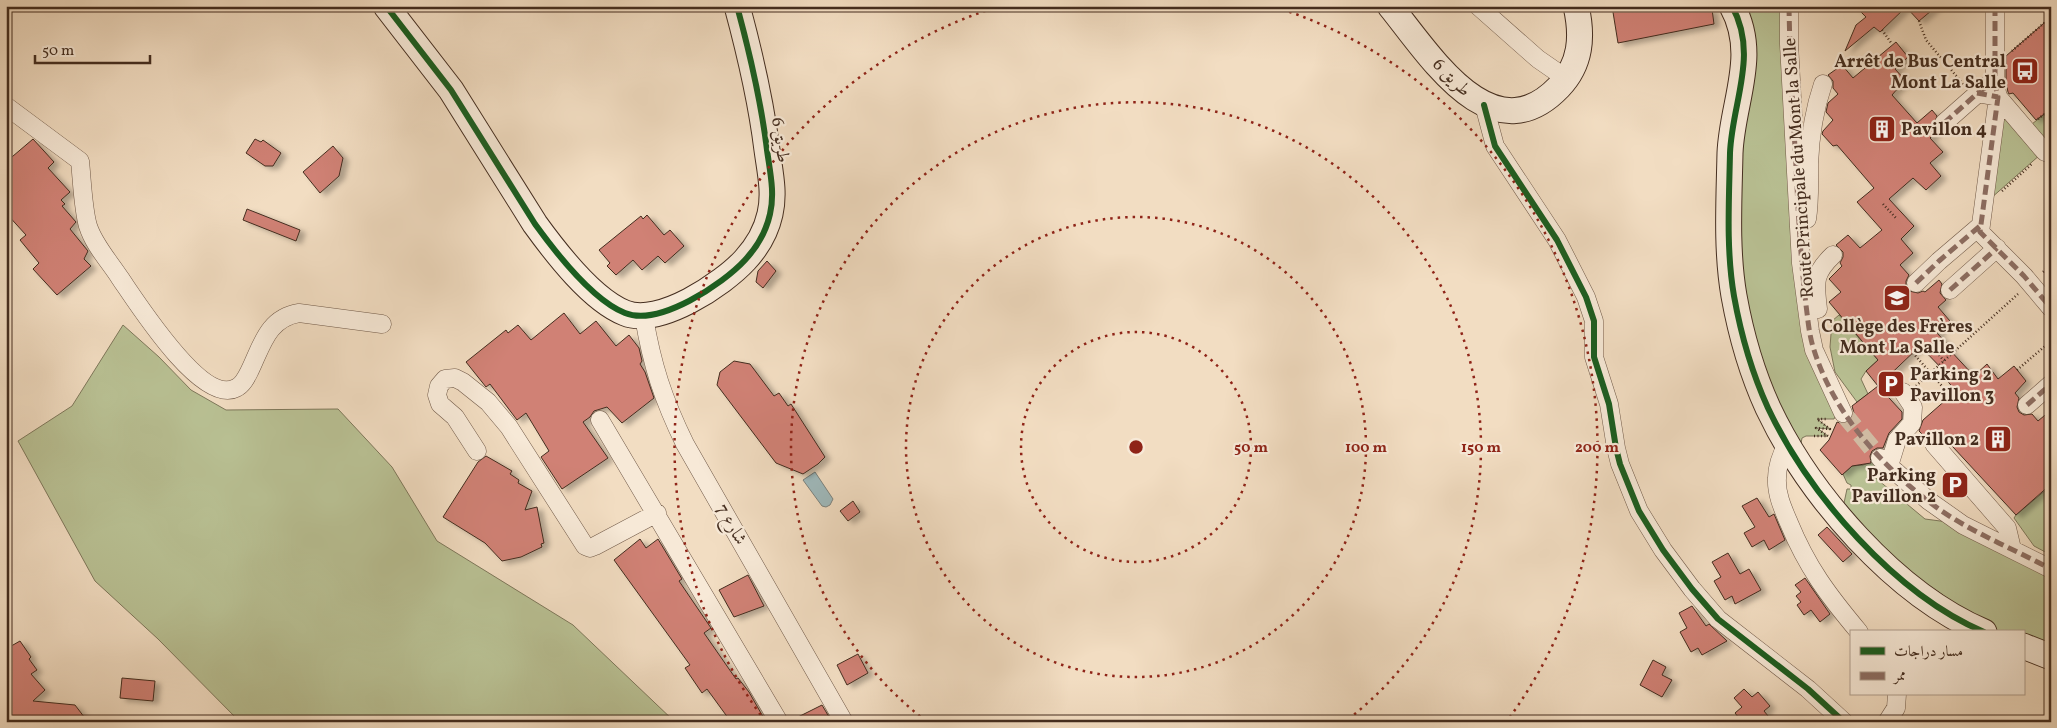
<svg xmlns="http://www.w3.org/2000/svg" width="2057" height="728" font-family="Vollkorn,Amiri,serif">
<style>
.green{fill:#b9c194;stroke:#7e775a}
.water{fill:#9fbabd;stroke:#7b827e}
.building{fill:#d08175;stroke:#442d1f;filter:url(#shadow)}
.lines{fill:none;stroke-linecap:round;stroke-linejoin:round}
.street-tunnel{stroke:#cfbaa1;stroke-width:18;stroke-dasharray:18 9;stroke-linecap:butt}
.street-casing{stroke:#705948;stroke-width:19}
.secondary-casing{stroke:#442d1f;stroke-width:27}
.path{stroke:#442d1f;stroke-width:2.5;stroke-dasharray:1 2.5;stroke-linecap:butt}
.street{stroke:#f7e9d7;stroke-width:18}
.secondary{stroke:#f7e9d7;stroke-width:25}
.quiet{stroke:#8d6e63;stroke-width:5;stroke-dasharray:10 5;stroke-linecap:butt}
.cycleway-casing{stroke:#f7e9d7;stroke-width:9}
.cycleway{stroke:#1b5e20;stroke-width:6}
.ring{fill:none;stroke:#8f2418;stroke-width:2.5;stroke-dasharray:2.5 5}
.labels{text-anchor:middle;stroke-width:4.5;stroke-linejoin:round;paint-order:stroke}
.poi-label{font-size:18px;font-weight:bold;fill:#442d1f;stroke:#f7e9d7;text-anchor:end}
.street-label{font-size:18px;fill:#442d1f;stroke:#f7e9d7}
.centre{fill:#8f2418;stroke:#f7e9d7;stroke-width:2.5}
.ring-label{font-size:15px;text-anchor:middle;font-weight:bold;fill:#8f2418;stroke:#f7e9d7;stroke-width:4.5;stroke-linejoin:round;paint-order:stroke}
</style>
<defs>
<filter id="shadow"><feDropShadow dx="5.5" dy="3" stdDeviation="2.5" flood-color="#0004"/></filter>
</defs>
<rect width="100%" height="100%" fill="#f2ddc2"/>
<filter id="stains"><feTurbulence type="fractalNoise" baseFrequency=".004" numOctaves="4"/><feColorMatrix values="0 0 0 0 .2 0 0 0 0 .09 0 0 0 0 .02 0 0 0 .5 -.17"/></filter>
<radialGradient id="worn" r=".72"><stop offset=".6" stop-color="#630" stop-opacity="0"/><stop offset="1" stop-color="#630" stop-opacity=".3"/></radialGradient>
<!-- green -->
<path class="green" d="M1740,6H1780L1800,293L1840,407L1834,419H1817L1830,429L1817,428L1828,436H1806L1802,438L1800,449L1750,342L1734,201Z
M2051,109V141L2048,143L2032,124Z
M2004,112L2041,154L1990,199Z
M1839,315L1878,360L1866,371L1861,379L1868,394L1857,402L1835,372L1830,347L1832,321Z
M123,325L159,357L191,390L226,410L338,409L392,467L437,541L573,625L675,722H240L158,639L95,581L18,441L72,406Z
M1880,458L1885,462L1872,475L1925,519L1963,524L2051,566V648L2023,638V632H2002L1992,629L1899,565L1863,531L1844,503L1847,489H1851V485L1847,483L1843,474L1852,466L1863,465Z
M2047,489L2051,494V555L2034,546L2014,518L2016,515Z"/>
<!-- water -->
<path class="water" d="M815,472L833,499L830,505L826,507L822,506L803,480Z"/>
<!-- building -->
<path class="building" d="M1612,6H1700L1701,10L1712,9L1714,24L1618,43Z
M1855,6H1937L1919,21L1906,7L1880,32L1874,27L1845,51L1856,25L1866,17Z
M2051,17V109L2036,120L2013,93L2009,94L2008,92L2006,83V56Z
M1896,42L1908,57L1895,69L1905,80L1892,95L1917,123L1932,110L1937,116L1934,125L1937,131L1930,138L1943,152L1930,163L1941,176L1926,190L1913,178L1889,199L1914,226L1901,239L1913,253L1900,265L1909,275L1906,281V286L1909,291L1918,293L1923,291L1925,292L1939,280L1942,284L1940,293L1946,300L1938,307L1950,321L1937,333L1950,347L1948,348L1974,376L1987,364L1998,379L2014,366L2026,381L2015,393L2019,398L2017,407L2019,412L2024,415L2032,414L2038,421L2051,410V484L2016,515L1940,433L1932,434L1926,438L1919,431L1923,420L1956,391L1943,376L1946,373L1920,346L1878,386L1866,371L1878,360L1829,302L1841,292L1829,279L1842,266L1840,263L1843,257V252L1836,245L1848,235L1860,248L1882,230L1857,202L1874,188L1837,145L1833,146L1822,134L1823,131L1833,120L1826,112L1828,103L1838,94L1833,88V81L1828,75L1842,65L1853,78Z
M33,139L54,162L48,168L70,192L61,200L65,204L62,206L76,222L70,229L88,251L84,259L91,266L57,295L33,269L39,263L20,240L26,235L6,213V162Z
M255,139L261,142L263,140L281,153L273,166H265L246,153Z
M333,146L343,158L339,176L320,193L303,172Z
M247,209L300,230L296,241L243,220Z
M647,215L664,235L670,230L684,246L665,263L658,256L642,270L633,260L616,275L607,266L610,263L599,250L641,216L643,219Z
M767,261L776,271L763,288L756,282L758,271Z
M564,313L580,334L596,321L616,346L629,335L639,348L642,361L640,364L645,372L654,398L622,423L607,407L594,411L590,417L583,422L608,458L562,489L541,457L549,451L526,413L517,420L490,384L486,387L466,362L506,330L508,333L518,325L531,340Z
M734,361L750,364L774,396L779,393L788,406L791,404L825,457L818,464L803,474L776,463L717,385L720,372Z
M1878,386L1902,412V419L1889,433L1883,448H1877L1872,451L1870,456L1871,463L1852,466L1842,475L1820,450L1829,440L1837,422L1843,424L1851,420L1854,413L1852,406Z
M486,456L512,471L510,474L519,480L518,483L532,491L525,510L537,507L544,543L541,544L542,547L521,557L502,561L485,543L443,517L478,462Z
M1757,498L1769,517L1774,514L1785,540L1769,550L1764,540L1752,547L1744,533L1755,527L1742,506Z
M853,501L860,512L848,521L840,511Z
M1827,527L1852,554L1843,562L1818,535Z
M640,539L646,548L658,539L682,579L679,581L711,628L704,633L736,679L738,678L749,692L766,722H731L707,689L702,693L685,668L690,665L614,560Z
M1728,553L1740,574L1749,569L1761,590L1735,604L1732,596L1725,600L1714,581L1721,577L1712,562Z
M748,575L764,606L734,617L719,590Z
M1805,578L1830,614L1820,622L1811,610L1804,615L1797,605L1801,602L1796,596L1801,592L1795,585Z
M1692,606L1706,626L1709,624L1727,641L1702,655L1698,648L1691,652L1680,632L1687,628L1679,613Z
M20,641L31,657L29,659L37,670L31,674L45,690L33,701L75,705L88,722H13L6,715V649Z
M858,654L868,673L847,685L837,665Z
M1653,660L1666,667L1662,675L1672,680L1662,697L1640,685Z
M122,678L155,681L153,701L120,698Z
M1744,689L1752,697L1758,692L1770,706L1764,711L1773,722H1742L1735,713L1742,707L1734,698Z
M822,705L832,722H790V721Z"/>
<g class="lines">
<!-- street-tunnel -->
<path class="street-tunnel" d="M1843,413L1880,458"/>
<!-- street casing -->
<g class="street-casing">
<path id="street" d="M1478,6L1538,59L1567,79
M1789,6V44L1801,263L1810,331L1814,350L1843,413
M1995,6V84L1998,97L1980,232L2024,276L2051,308
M1977,93L1998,97L2045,152L2051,148
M1484,105L1495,146L1557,240L1586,297L1594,321V357L1609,404L1616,448L1620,464L1639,511L1663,550L1692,589L1718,619L1808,689L1844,722
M6,106L80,161C82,180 83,209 88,226C94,245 109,261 120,278C136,301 202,406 236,388C243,385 247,376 250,370C262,345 268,318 299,313L382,324
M1944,123L1986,86
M1807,219C1810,200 1809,183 1809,164C1810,137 1814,110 1823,84
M1916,283L1939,261L1980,226
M1950,290L1997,248
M1818,309C1815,283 1813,274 1833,255
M644,317C652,365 663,399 685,444L844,722
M2027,405L2051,384
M600,420L779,722
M1788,442C1782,453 1777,466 1777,478C1776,494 1783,509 1789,523C1807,567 1828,595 1859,632
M1934,444L2007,528L2012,549
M477,451L455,417L440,404L437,395L439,386L445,379L455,378L463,382L488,402L509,427L585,546L590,548L595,546L657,513
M1880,458L1929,501L1963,525L2051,569
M1889,466L1897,440L1912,423L1913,407L1903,392
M1887,722L1896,708L1897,694"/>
</g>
<!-- secondary casing -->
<g class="secondary-casing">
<path id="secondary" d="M386,6L451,90L535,224C556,253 592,300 625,313C659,327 723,284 745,260C757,247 766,232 770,214C775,193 770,172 767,150C761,101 750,54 737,6
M1390,6C1429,54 1492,157 1559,87C1581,64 1583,37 1576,6
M1732,6C1759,55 1732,102 1730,153C1729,201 1726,250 1734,296C1741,335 1752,373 1768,408C1809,495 1895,594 1984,632
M2023,646L2051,657"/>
</g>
<!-- path -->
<path class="path" d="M1919,21L1926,40L1963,84
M1882,30L1892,44
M2012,51L2051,17
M2038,119L2051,109
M2002,191L2033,163
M1883,204L1896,218
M2043,272L2051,265
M1913,353L1948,393
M1939,355L1944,361
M2017,370L2051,341
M1916,386L2018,294
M1814,436H1828L1816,428L1830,429L1817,419H1828
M2051,484L2047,487L2051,492"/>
<!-- street -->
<use href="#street" class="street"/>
<!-- secondary -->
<use href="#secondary" class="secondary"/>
<!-- quiet -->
<path class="quiet" d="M1789,6C1790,73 1795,140 1798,207C1800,240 1802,272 1806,305C1808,320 1809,335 1814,350C1833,411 1878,462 1928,501C1965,530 2010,547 2051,569
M1995,6V84L1998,97L1980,232L2024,276L2051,308
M1977,93L1998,97
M1944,123L1979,92L1995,81
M1916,283L1939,261L1980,226
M1950,290L1997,248
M2027,405L2051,384"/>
<!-- cycleway casing -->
<g class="cycleway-casing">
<path id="cycleway" d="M386,6L451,90L535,224C556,253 592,300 625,313C659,327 723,284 745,260C757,247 766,232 770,214C775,193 770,172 767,150C761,101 750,54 737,6
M1732,6C1759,55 1732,102 1730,153C1729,201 1726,250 1734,296C1741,335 1752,373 1768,408C1809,495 1895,594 1984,632
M1484,105L1495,146L1557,240L1586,297L1594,321V357L1609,404L1616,448L1620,464L1639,511L1663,550L1692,589L1718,619L1808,689L1844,722"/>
</g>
<!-- cycleway -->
<use href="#cycleway" class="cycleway"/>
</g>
<!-- distance rings -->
<g class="ring">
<circle cx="1136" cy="447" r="115"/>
<circle cx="1136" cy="447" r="230"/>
<path d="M926 721A345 345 0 1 1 1346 721"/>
<path d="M765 721A461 461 0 0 1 997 7M1275 7A461 461 0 0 1 1507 721"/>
</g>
<!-- icons -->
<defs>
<g id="bus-square" transform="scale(1.4375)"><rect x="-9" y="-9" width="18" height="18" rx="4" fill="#8f2418" stroke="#f7e9d7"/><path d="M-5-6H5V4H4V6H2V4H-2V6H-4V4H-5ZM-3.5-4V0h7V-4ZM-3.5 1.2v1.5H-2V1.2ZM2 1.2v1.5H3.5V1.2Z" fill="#fff"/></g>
<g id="building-square" transform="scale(1.4375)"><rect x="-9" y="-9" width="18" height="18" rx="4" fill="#8f2418" stroke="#f7e9d7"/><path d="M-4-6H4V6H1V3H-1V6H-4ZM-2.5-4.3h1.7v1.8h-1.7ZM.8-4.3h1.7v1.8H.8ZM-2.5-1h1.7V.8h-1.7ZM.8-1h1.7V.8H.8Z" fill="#fff"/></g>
<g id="school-square" transform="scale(1.4375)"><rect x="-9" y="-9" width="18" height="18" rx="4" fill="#8f2418" stroke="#f7e9d7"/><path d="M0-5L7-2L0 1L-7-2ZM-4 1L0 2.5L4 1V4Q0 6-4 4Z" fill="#fff"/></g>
<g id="parking-square" transform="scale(1.4375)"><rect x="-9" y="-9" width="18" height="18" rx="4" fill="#8f2418" stroke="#f7e9d7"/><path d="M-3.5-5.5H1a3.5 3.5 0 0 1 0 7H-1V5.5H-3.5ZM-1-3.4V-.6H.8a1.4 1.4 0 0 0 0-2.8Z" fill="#fff"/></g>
</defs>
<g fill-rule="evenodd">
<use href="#bus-square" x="2025" y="71"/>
<use href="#building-square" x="1882" y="129"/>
<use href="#school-square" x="1897" y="298"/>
<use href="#parking-square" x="1891" y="384"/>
<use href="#building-square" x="1998" y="439"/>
<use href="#parking-square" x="1955" y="485"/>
</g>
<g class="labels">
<!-- poi labels -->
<g class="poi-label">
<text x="2006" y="67">Arrêt de Bus Central<tspan x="2006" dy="21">Mont La Salle</tspan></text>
<text x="1901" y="135" text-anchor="start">Pavillon 4</text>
<text x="1897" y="332" text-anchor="middle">Collège des Frères<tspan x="1897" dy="21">Mont La Salle</tspan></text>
<text x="1910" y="380" text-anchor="start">Parking 2<tspan x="1910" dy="21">Pavillon 3</tspan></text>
<text x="1979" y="445">Pavillon 2</text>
<text x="1936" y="481">Parking<tspan x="1936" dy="21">Pavillon 2</tspan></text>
</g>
<!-- street labels -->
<g class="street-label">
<text transform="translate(1452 77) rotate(45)" y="6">طريق 6</text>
<text transform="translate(781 140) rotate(82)" y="6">طريق 6</text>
<text transform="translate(1798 168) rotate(-94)" y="6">Route Principale du Mont la Salle</text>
<text transform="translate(732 524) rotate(60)" y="6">شارع 7</text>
</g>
</g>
<circle cx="1136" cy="447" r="8" class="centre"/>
<g class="ring-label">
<text x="1251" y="452">50 m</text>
<text x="1366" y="452">100 m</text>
<text x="1481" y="452">150 m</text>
<text x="1597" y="452">200 m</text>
</g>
<!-- margin -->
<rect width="2057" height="728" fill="none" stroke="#f2ddc2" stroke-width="25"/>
<rect x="8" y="8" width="2042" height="713" fill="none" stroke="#442d1f" stroke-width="2.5"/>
<rect x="12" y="12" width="2032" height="703" fill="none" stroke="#442d1f"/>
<!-- legend -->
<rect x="1850" y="630" width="175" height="65" fill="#f7e9d7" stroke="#af9e8d"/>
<rect x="1860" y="647" width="25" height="8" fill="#1b5e20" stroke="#af9e8d"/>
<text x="1894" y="656" font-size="15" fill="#442d1f">مسار دراجات</text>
<rect x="1860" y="672" width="25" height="8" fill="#8d6e63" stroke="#af9e8d"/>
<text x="1894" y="680" font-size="15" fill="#442d1f">ممر</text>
<!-- scale -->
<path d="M35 55v8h115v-8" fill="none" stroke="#442d1f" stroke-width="2.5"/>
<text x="42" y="55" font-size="15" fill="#442d1f" stroke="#f7e9d7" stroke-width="4" paint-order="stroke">50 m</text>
<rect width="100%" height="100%" filter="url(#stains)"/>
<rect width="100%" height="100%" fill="url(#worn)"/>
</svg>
